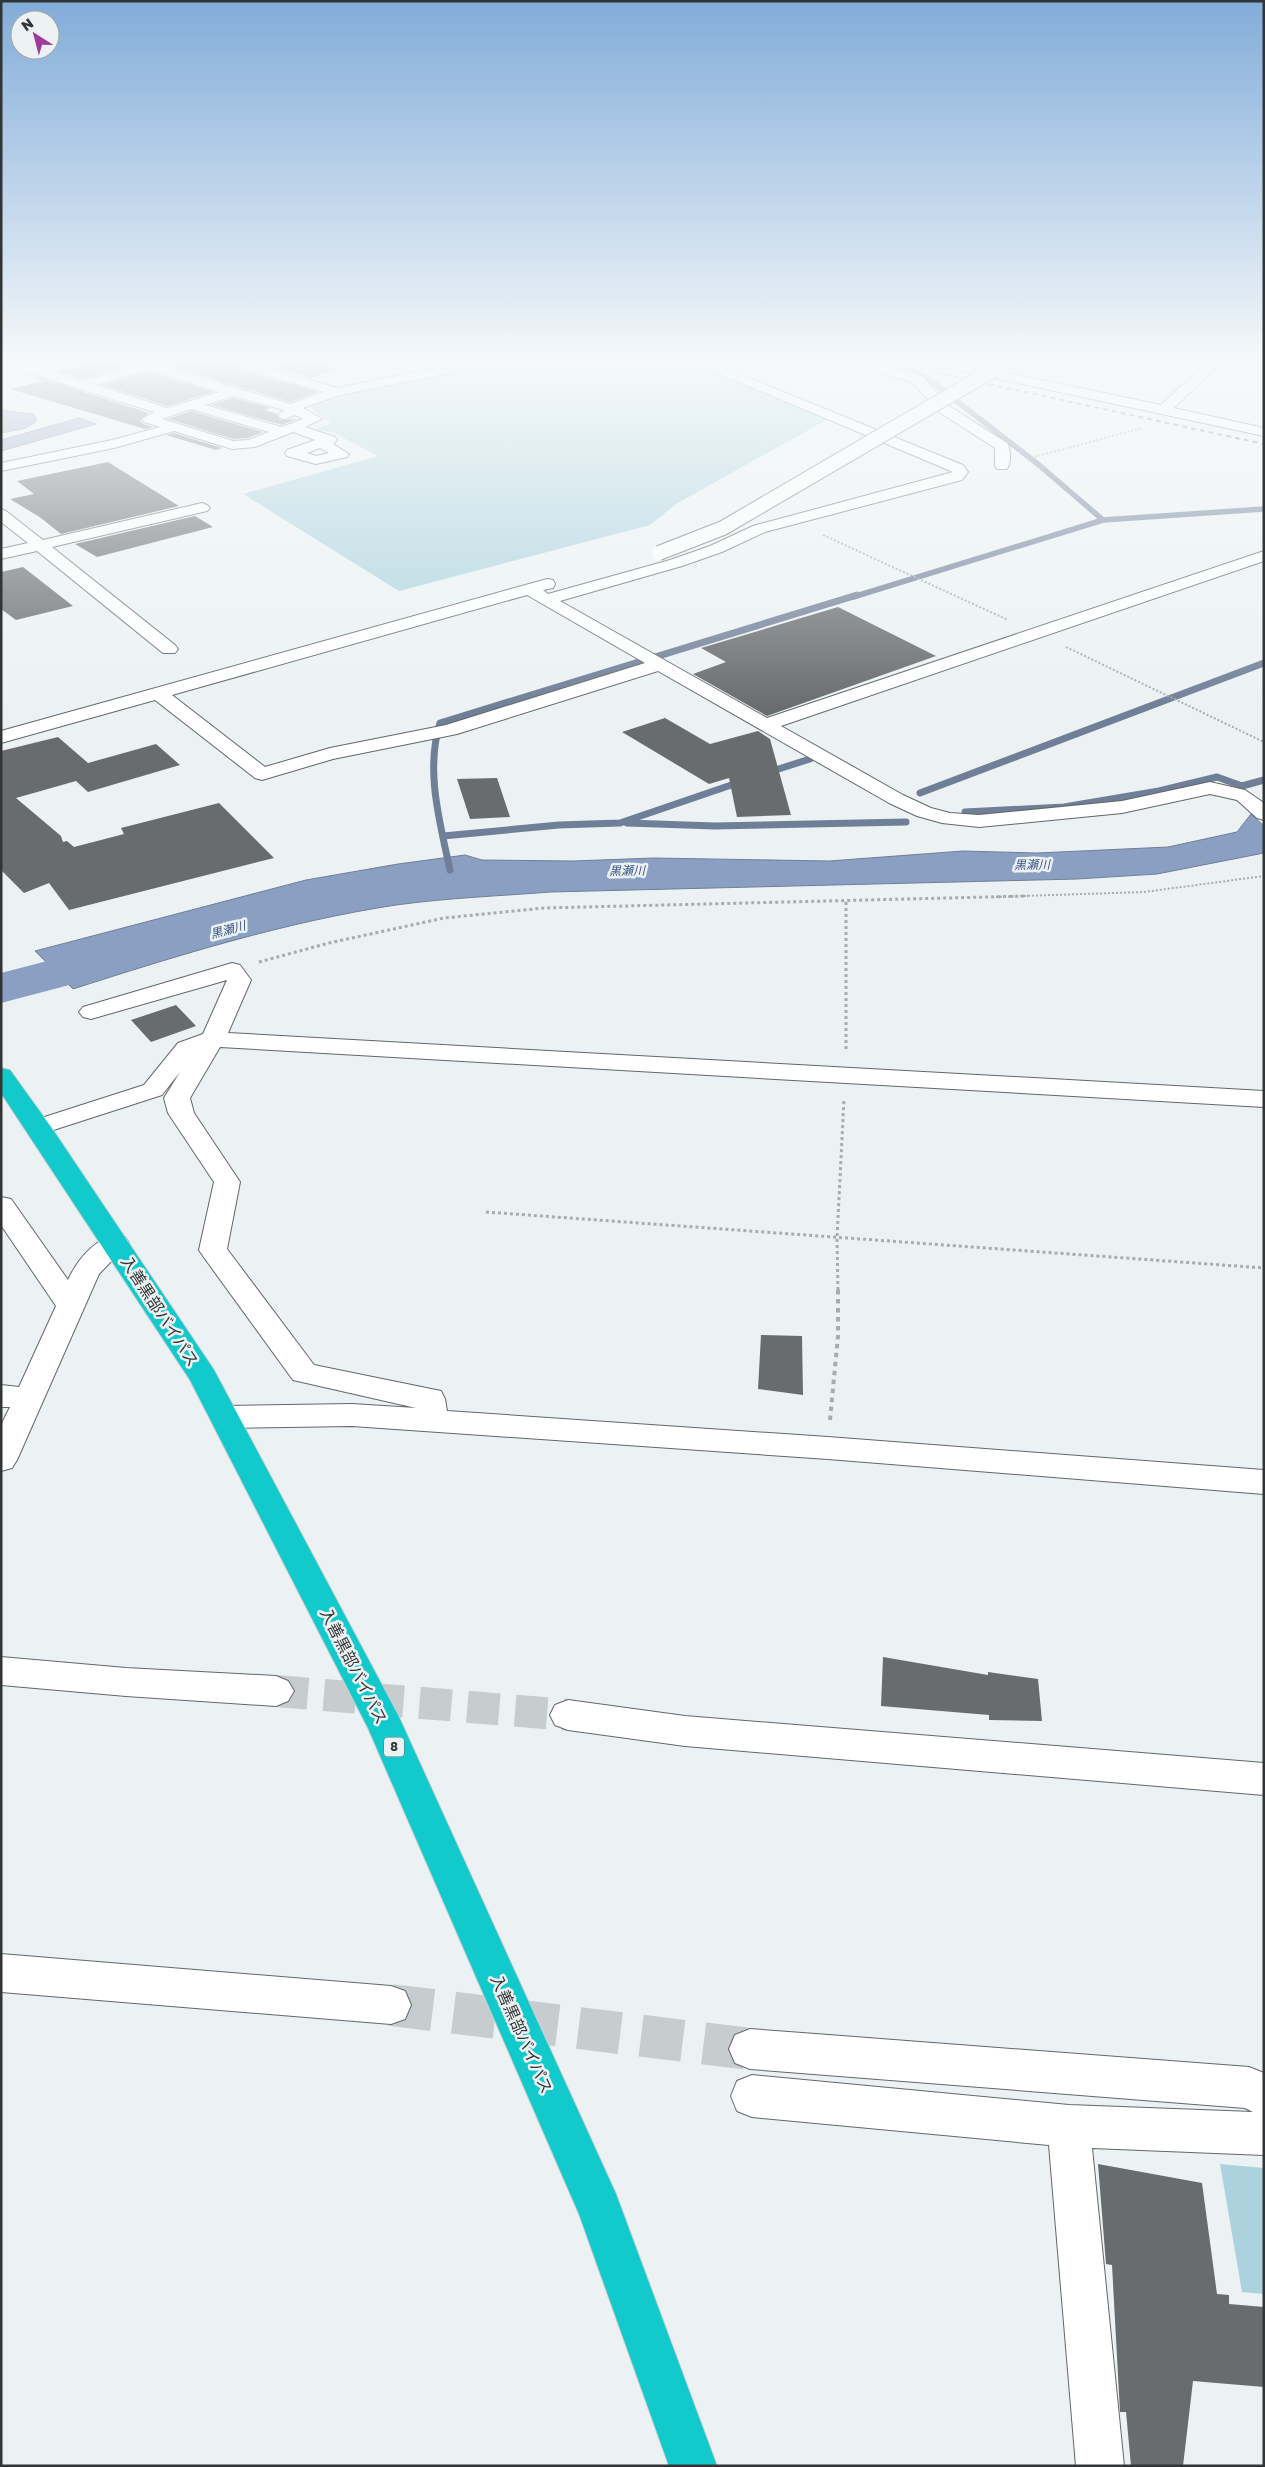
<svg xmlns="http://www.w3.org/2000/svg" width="1265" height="2467" font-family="'Golos Text','Noto Sans JP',sans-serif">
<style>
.green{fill:#abd2dd}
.water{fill:#8a9fc2;stroke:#707f98}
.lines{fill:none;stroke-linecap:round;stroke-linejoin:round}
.stream-far1{stroke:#707f98;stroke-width:5.5}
.stream{stroke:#707f98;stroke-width:7}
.river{fill:#8a9fc2;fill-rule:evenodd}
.building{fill:#686c6f}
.minor-tunnel-far1{stroke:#c7ccce;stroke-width:32;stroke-dasharray:32 16;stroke-linecap:butt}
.minor-tunnel{stroke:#c7ccce;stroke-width:42;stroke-dasharray:42 21;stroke-linecap:butt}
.minor-casing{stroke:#626769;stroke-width:2}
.highway-casing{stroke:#cececf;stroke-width:2}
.path-far2{stroke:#a7acad;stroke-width:2;stroke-dasharray:2 2;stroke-linecap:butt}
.path-far1{stroke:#a7acad;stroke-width:3;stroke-dasharray:3 3;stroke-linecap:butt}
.path{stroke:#a7acad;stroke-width:4;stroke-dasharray:4.5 4.5;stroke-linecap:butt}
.minor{fill:#fff;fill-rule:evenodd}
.highway{fill:#12cacc;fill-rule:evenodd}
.rail{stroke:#6f7274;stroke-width:2;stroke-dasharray:4.5 4.5;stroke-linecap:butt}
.minor-bridge-casing{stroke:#626769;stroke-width:16;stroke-linecap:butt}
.minor-bridge{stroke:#fff;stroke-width:14}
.labels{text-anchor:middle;stroke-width:5;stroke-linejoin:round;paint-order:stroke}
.far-water-label{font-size:12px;font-style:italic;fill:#395486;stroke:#ecf2f4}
.shield{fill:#ecf2f4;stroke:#6a6d6e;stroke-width:1}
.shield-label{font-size:12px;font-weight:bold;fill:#323435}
.near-street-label{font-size:16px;fill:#323435;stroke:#ecf2f4}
</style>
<rect width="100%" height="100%" fill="#ecf2f4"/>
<!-- green -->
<path class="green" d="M482,365H695L828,419L676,504L650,525L399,591L243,494L378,456L334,433L316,429L331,423L313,410L312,406L356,392Z
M1220,2164L1264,2168V2294L1242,2292Z"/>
<!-- water -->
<path class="water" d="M1,410L33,414L36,417V422L23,429L1,433Z
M79,418L96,424L1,451V440Z
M1251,814L1264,826V853L1157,874L1077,879L551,892C499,896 447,898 396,905C285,922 179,955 73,989L35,951L306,880L398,864L465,855L482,860L573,861L654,858L829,861L963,851L1037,853L1168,847L1237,832Z"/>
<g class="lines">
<!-- stream-far1 -->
<path class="stream-far1" d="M901,365L926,377L1039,465L1103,520
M853,597L1103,520L1264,509"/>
<!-- stream -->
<path class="stream" d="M766,773L810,759
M920,793L1264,663
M965,812L1064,807L1159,791L1217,777L1242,786L1264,780
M627,823L715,826L906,822
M443,836L559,825L620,823L743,781
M450,870C440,823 425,770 440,723L857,595"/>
<!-- river -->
<path class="river" d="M136,938L153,943L160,953L153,963L1,1003V973Z"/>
</g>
<!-- building -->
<path class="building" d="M81,365H130L82,379L58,371Z
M166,365H239L241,370L318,392L290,402Z
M268,365H335L336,370L312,378Z
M148,372L213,392L167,406L102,385Z
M37,377L149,413L140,420L143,424L153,427L145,429L10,389L43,381L34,378Z
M233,398L271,408L265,410L277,414L280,420L297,419L282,425L211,405Z
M191,411L263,432L248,438L233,439L168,419Z
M174,433L222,448L216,450L166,435Z
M108,462L179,506L61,534L41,518L10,499L34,494L17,481Z
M195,516L213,527L97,557L75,544Z
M23,567L73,606L16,620L1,609V572Z
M838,607L936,656L767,716L693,674L726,662L701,648Z
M665,718L710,744L758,731L770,739L791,815L737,817L729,778L709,784L622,732Z
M58,737L88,763L156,744L180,765L88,792L76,781L16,798L61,836L63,842L67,841L74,847L124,834L121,828L219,803L274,858L69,910L49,883L24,893L1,870V751Z
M497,778L510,817L470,819L457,779Z
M176,1005L196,1026L151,1042L131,1020Z
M761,1335L802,1336L803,1395L758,1389Z
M883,1657L988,1675V1672L1038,1679L1042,1721L989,1720V1715L881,1706Z
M1098,2164L1202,2183L1217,2294L1229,2295V2304L1264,2307V2387L1193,2381L1183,2466H1131L1126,2412H1120L1112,2265L1106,2264Z"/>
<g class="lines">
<!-- minor-tunnel-far1 -->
<path class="minor-tunnel-far1" d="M276,1691L568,1715"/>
<!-- minor-tunnel -->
<path class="minor-tunnel" d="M391,2005L750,2049"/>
<!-- minor casing -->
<g class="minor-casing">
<path id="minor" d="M12,365H32L82,381L137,365H159L290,404L324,392L242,368L241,365H261L337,388L450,365H475L469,369L340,395L303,408L322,419L305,427L335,437L337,440L333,444L349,454L347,457L316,464L287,456L285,453L287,450L315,440L293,432L255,447L232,449L174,431L114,448L1,471V463L112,440L160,427L144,422L142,419L154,412L13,368ZM148,370L219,392L167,408L96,385ZM233,396L284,410L278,415L280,418L285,419L295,415L303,419L282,427L205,405ZM191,409L269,432L248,440L233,441L162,419ZM320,448L329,453L316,456L307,453Z
M699,365H717L963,465L968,472L962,480L765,532L722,552L682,566L560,601L767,718L1264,551V561L781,726L903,795L931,808L950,813L979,815L1122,801L1210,782L1245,790L1264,803V820L1257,818L1237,800L1210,794L1122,813L979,827L942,823L917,816L889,803L658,671L457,734L333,759L262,780L255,778L155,700L1,743V731L547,579L553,580L555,584L553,588L543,590L548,594L670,560L710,546L753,526L953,472ZM527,595L645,663L446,725L330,748L265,767L172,695Z
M860,365H883L922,376L949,406L1007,443C1011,449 1011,463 1007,469H997L995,466V448L939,412L912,382L861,368Z
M946,365H971L1161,405L1204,365H1218L1174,408L1264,428V436L952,369Z
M202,503L207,505L210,508L207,511L52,547L175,645L178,649L175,653H163L37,551L1,559V549L28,543L1,522V509L6,511L43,540Z
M232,963L240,965L251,980L228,1033L1264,1091V1107L220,1047L190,1098L194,1113L240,1182L227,1249L314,1365L441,1391L445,1399L447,1411L828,1437L1264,1470V1494L828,1459L352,1426L225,1428L214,1425L210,1417L214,1409L225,1406L352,1404L416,1408L293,1380L203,1256L199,1250L214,1182L168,1113L164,1098L180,1072L162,1095L38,1135L29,1132L25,1127L29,1122L144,1085L178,1043L203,1034L227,980L91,1019L83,1017L79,1012L83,1007Z
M1,1197L11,1199L68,1280C77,1260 100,1230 125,1237L129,1243L99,1274L17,1460L12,1468L1,1471V1425L10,1407H1V1385L19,1387L56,1306L1,1225Z
M1,1657L126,1668L276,1676L288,1681L294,1691L288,1701L276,1706L126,1696L1,1685Z
M568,1700L685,1716L1264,1763V1795L685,1746L568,1730L555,1725L550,1715L555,1705Z
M1,1954L391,1986L405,1991L411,2005L405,2019L391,2024L1,1992Z
M750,2029L1249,2067L1264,2073V2155L1092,2148L1124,2466H1076L1049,2145L752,2117L737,2111L731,2096L737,2081L752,2075L1069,2105L1253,2112L1245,2108L750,2069L735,2063L729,2049L735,2035Z"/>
</g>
<!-- highway casing -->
<g class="highway-casing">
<path id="highway" d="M1,1068L10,1070L51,1127L214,1370L398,1715L616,2194L717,2466H669L579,2214L368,1728L190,1380L1,1093Z"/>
</g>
<!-- path-far2 -->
<path class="path-far2" d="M1027,459L1142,428
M823,535L1008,620
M1066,647L1264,742
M992,897L1144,892L1264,876"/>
<!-- path-far1 -->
<path class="path-far1" d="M846,902V1050
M259,962L329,943L444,918L544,908L1028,896
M486,1212L1264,1268
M838,1290L837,1238L844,1099"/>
<!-- path -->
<path class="path" d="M830,1420L838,1336V1288"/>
<!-- minor -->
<use href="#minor" class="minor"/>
<!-- highway -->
<use href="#highway" class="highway"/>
<!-- rail -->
<path class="rail" d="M901,365L1264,444"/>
<!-- minor-bridge casing -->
<g class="minor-bridge-casing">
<path id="minor-bridge" d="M659,553L723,528L1002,365"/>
</g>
<!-- minor-bridge -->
<use href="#minor-bridge" class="minor-bridge"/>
</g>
<!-- sky -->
<linearGradient id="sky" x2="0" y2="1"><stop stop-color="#82acd9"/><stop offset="0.51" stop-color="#f6f9fa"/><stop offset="1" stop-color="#f6f9fa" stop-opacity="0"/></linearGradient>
<rect width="1265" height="710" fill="url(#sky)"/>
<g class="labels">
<!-- far-water labels -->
<g class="far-water-label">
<text transform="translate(1032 865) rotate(-1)" y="4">黒瀬川</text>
<text transform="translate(627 871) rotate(-1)" y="4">黒瀬川</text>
<text transform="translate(228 930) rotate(-15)" y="4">黒瀬川</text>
</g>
<!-- shield labels -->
<rect class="shield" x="384" y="1737.5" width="20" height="19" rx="4"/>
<g class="shield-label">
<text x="394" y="1751">8</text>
</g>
<!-- near-street labels -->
<g class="near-street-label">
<text transform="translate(160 1311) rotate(57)" y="6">入善黒部バイパス</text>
<text transform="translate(354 1666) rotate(63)" y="6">入善黒部バイパス</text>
<text transform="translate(522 2034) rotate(66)" y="6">入善黒部バイパス</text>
</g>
</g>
<!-- border -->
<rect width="1265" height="2467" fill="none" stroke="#323435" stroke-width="5"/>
<!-- north arrow -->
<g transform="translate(35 35) rotate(324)"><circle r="24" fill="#ecf2f4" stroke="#a2a6a8"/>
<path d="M0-4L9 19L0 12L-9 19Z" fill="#9e3ba0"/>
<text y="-8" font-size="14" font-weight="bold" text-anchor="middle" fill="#323435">N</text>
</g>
</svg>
